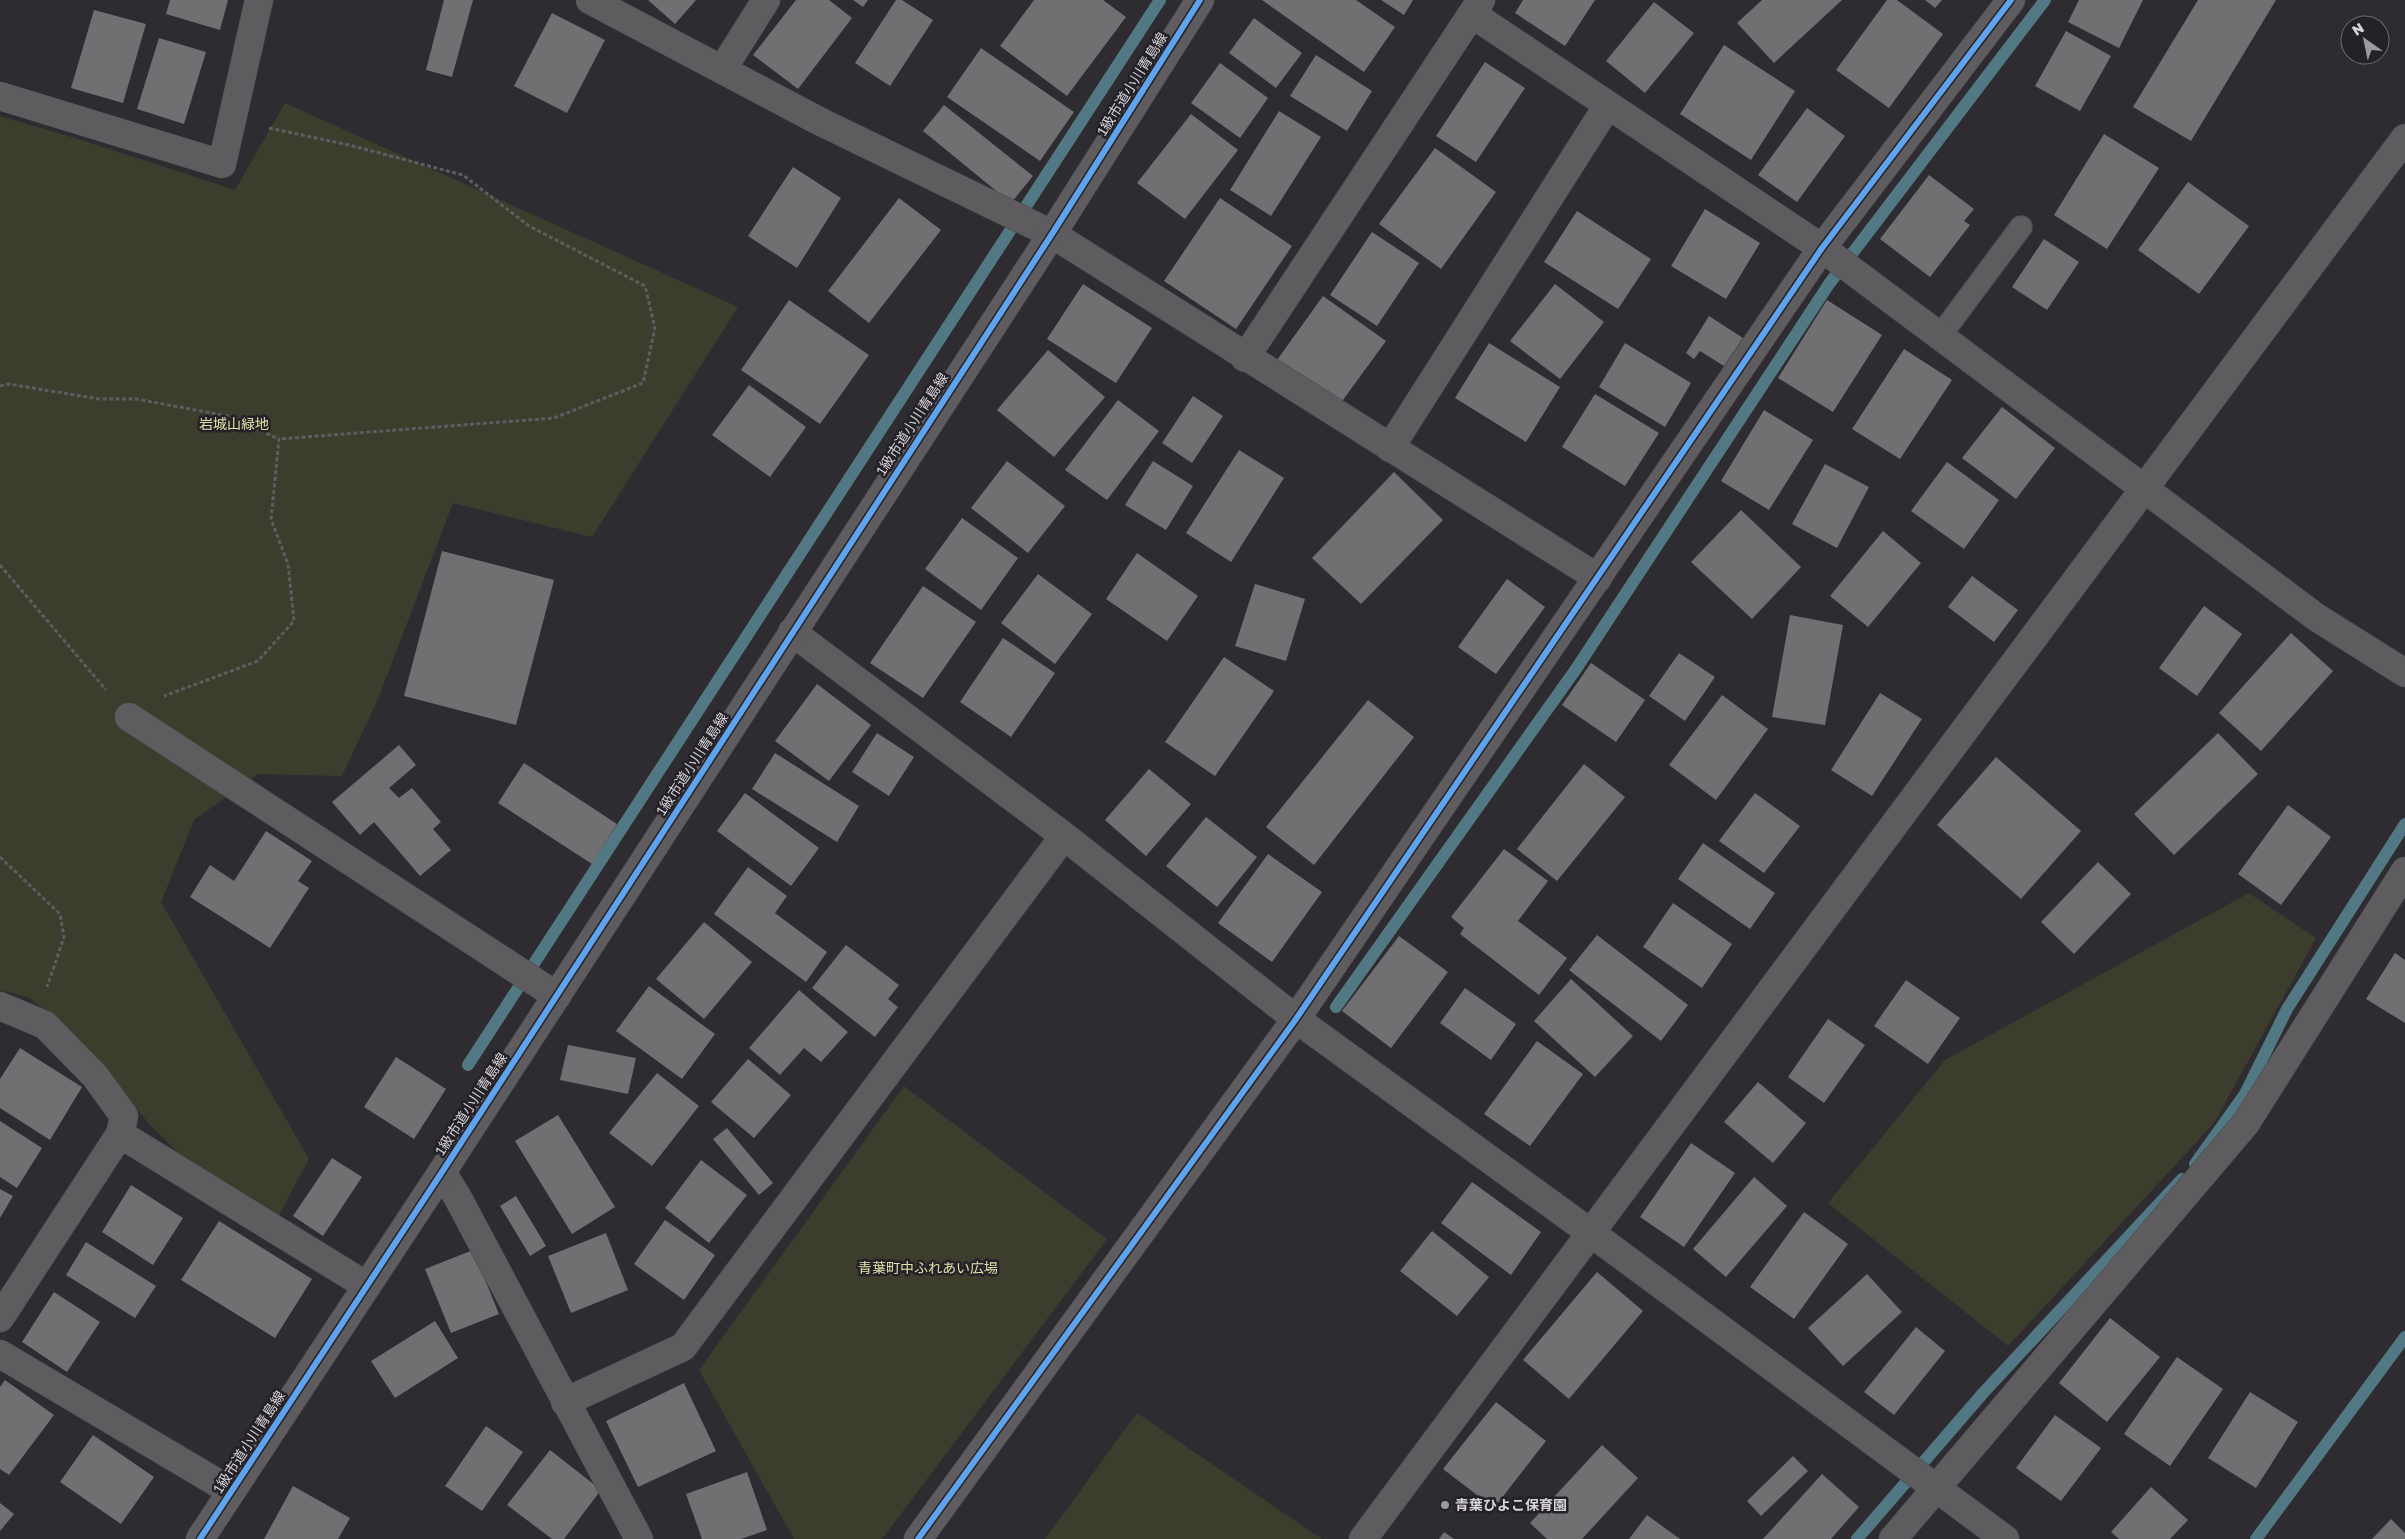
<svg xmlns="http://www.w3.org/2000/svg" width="2405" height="1539" font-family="'Golos Text','Noto Sans JP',sans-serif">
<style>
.green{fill:#3d3d2e}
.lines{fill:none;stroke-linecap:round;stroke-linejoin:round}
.stream{stroke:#527884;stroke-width:12}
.building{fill:#706f72}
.service-casing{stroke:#4a474b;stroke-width:24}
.minor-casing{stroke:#4a474b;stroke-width:29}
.tertiary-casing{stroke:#4a474b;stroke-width:29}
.path{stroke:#5e5c5f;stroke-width:3;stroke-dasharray:4 2.5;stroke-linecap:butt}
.service{stroke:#5f5c60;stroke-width:22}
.minor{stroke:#5f5c60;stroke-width:28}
.tertiary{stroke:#5f5c60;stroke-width:28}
.cycleway-casing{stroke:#252128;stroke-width:9}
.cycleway{stroke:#60a3ed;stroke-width:6}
.poi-dot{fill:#9c9a9e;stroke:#252128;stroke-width:2}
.labels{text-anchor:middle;stroke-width:5;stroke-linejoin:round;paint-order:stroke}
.street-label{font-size:14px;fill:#d7d5d9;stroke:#252128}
.park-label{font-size:14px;fill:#dfe2a5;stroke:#252128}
.poi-label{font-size:14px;font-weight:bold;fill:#d7d5d9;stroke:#252128;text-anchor:start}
</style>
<rect width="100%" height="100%" fill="#2f2c31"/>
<!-- green -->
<path class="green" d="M285,103L738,307L592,537L453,503L378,699L342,776L258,774L194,820L161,902L309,1159L279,1215L193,1167L152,1127L65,1025L28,997L0,990V116L78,139L235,190Z
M2249,893L2316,938L2214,1123L2008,1346L1828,1203L1945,1060Z
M904,1086L1107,1239L882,1539H794L699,1370Z
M1137,1413L1322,1539H1045Z"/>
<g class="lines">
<!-- stream -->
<path class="stream" d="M1336,1007L1576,669L1829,284L2045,0
M468,1065L1160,0
M2195,1164L2245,1094L2287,1009L2405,824
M1857,1539L1984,1392L2182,1179
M2256,1539L2405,1337"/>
</g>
<!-- building -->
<path class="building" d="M170,0H228L220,30L166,14Z
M444,0H473L452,77L426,70Z
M648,0H696L675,24Z
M796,0H829L852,18L798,89L753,55Z
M853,0H868L863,7Z
M896,0H902L933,20L890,86L855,63Z
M1034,0H1103L1126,17L1067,96L1000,46Z
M1262,0H1356L1395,27L1364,72Z
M1381,0H1413L1404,15Z
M1523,0H1595L1565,46L1515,13Z
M1762,0H1842L1774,63L1737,23Z
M1887,0H1897L1943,34L1889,108L1836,70Z
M1925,0H1942L1935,8Z
M2079,0H2143L2119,48L2068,22Z
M2198,0H2276L2191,141L2133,107Z
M1654,2L1694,33L1645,93L1606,61Z
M94,10L146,24L123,103L71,88Z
M552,13L605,40L567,113L514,86Z
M1254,18L1302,53L1276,88L1229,53Z
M2066,31L2111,56L2080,111L2035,86Z
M159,38L206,52L184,124L137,109Z
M1724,45L1795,91L1751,160L1680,114Z
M981,48L1074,112L1040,161L947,97Z
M1316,55L1372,91L1347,131L1290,96Z
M1485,62L1525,88L1476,162L1436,136Z
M1220,63L1268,98L1240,138L1191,103Z
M944,105L1033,176L1011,203L923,131Z
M1807,108L1845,136L1797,202L1758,175Z
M1279,111L1321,137L1271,216L1230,190Z
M1191,114L1238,150L1185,219L1137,183Z
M2104,134L2159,168L2107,249L2054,215Z
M1435,148L1496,192L1441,269L1379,224Z
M793,167L841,198L797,268L748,236Z
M1929,175L1974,209L1964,221L1970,225L1930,277L1880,239Z
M2188,182L2249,226L2199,294L2138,250Z
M899,198L941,230L869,323L828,291Z
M1220,198L1292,246L1236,329L1164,281Z
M1705,209L1760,243L1726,299L1671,266Z
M1577,211L1651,259L1618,309L1544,262Z
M1372,232L1419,263L1377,326L1330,295Z
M2044,239L2079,262L2047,310L2012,287Z
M1083,284L1152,328L1116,383L1047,339Z
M1555,284L1604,322L1560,379L1510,341Z
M1323,296L1386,341L1340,404L1277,360Z
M789,300L869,355L820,424L741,370Z
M1827,300L1882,335L1833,412L1778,378Z
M1709,316L1743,338L1724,366L1700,351L1694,359L1686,353Z
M1489,343L1560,387L1526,442L1455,398Z
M1625,343L1691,383L1665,427L1599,387Z
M1904,349L1952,380L1900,459L1852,429Z
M1048,350L1105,397L1054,457L997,410Z
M749,385L806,427L770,477L712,435Z
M1595,394L1659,433L1625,486L1562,447Z
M1193,396L1223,416L1192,463L1162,443Z
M1118,400L1159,431L1107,500L1065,470Z
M2002,407L2055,448L2016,499L1962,458Z
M1764,410L1813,440L1769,510L1721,481Z
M1239,450L1284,478L1231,562L1186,533Z
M1007,461L1065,506L1028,553L971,508Z
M1153,461L1193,486L1166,530L1125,505Z
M1947,462L1999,500L1964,549L1911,511Z
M1825,464L1869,487L1837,548L1792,524Z
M1394,472L1443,520L1361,604L1312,558Z
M1741,510L1801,567L1752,619L1691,562Z
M962,518L1018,558L981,610L925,569Z
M1883,531L1921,563L1868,627L1830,596Z
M442,551L554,580L516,725L404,696Z
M1137,553L1198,596L1167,641L1106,599Z
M1038,574L1092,614L1055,664L1001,623Z
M1972,576L2018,610L1994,642L1948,607Z
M1507,579L1545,607L1496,674L1458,647Z
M1255,584L1305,599L1286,661L1235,646Z
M923,586L976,622L923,698L870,663Z
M2204,606L2242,634L2197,696L2159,668Z
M1790,615L1843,625L1825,725L1772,717Z
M2291,633L2333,671L2261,751L2219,713Z
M1003,638L1055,673L1011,737L960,702Z
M1679,653L1715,677L1685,721L1649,696Z
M1224,657L1274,691L1215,776L1165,742Z
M1591,663L1645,700L1616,742L1562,705Z
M817,684L871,725L829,781L775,741Z
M1880,693L1922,719L1872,796L1831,770Z
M1722,695L1768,729L1716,800L1669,765Z
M1368,700L1414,737L1314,865L1266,827Z
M877,733L914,757L889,796L852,772Z
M2218,733L2258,774L2174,855L2134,814Z
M399,745L416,765L389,788L399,798L412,788L441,822L433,829L451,850L420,876L374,822L360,835L332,802Z
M775,753L859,806L837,842L752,789Z
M1996,757L2081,831L2021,899L1937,825Z
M524,763L617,824L592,864L498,803Z
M1584,764L1625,797L1557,881L1517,849Z
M1149,769L1191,804L1146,856L1105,820Z
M745,793L819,848L791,886L717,831Z
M1755,793L1800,826L1764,873L1719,841Z
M2288,805L2331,837L2281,905L2238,874Z
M1206,817L1257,857L1217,907L1166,866Z
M266,831L312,861L298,881L309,888L270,948L190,897L210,865L234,881Z
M1703,843L1775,893L1750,929L1678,879Z
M1504,849L1548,881L1518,921L1567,958L1539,995L1460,934L1464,928L1451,917Z
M1268,854L1322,892L1272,962L1218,923Z
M2098,862L2131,894L2074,954L2041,922Z
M748,867L787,896L775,913L827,952L806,982L714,914Z
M1673,903L1732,944L1702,988L1643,947Z
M704,922L752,962L704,1019L656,979Z
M1597,935L1688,1005L1661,1041L1569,970Z
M1399,936L1448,972L1391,1048L1342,1011Z
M846,945L899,985L888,999L898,1007L875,1037L812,988Z
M2395,953L2405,960V1023L2366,999Z
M1571,979L1633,1036L1595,1077L1534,1021Z
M1906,980L1960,1018L1928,1064L1874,1026Z
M649,986L715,1034L682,1079L616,1031Z
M1465,988L1516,1024L1491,1060L1440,1023Z
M799,990L848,1032L821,1062L804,1048L780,1075L749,1048Z
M1828,1019L1865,1045L1824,1103L1788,1077Z
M1537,1041L1583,1074L1530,1146L1484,1114Z
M568,1045L636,1058L628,1094L560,1080Z
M20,1048L82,1087L50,1140L0,1108V1079Z
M396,1057L446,1089L414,1139L364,1107Z
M748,1059L791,1095L754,1138L711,1102Z
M657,1073L699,1106L652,1166L609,1133Z
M1758,1082L1806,1123L1773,1163L1724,1122Z
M558,1115L615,1207L572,1234L515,1141Z
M0,1121L42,1148L17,1188L0,1177Z
M727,1128L773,1183L759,1195L713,1139Z
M1691,1143L1735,1173L1684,1247L1640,1217Z
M332,1158L362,1177L323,1236L293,1216Z
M701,1160L747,1195L709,1243L665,1208Z
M1754,1177L1787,1206L1726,1277L1693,1249Z
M1472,1182L1541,1232L1511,1275L1441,1223Z
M131,1185L183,1218L153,1265L102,1232Z
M0,1189L13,1196L0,1218Z
M516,1196L546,1246L530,1256L500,1206Z
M1804,1212L1848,1244L1794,1319L1750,1287Z
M665,1220L715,1255L684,1300L634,1264Z
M219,1221L312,1279L275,1338L181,1280Z
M1432,1231L1489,1277L1457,1316L1400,1271Z
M606,1233L628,1290L571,1313L548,1256Z
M86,1242L156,1286L135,1318L66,1275Z
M473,1250L499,1314L451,1333L425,1269Z
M1597,1272L1643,1311L1569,1399L1523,1360Z
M1867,1274L1902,1312L1843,1366L1808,1328Z
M54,1292L100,1322L67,1372L22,1342Z
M2110,1318L2160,1357L2107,1422L2059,1383Z
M435,1321L458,1358L395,1398L371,1361Z
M1916,1327L1945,1351L1894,1415L1864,1392Z
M2177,1357L2223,1389L2170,1466L2124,1434Z
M5,1380L54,1415L9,1475L0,1469V1387Z
M684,1383L716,1451L638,1487L606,1421Z
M2250,1392L2298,1422L2256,1488L2208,1458Z
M1496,1402L1546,1441L1494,1508L1443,1469Z
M2055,1415L2101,1448L2061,1501L2016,1468Z
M486,1426L523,1452L482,1511L445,1486Z
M93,1435L154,1477L121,1524L60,1482Z
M1602,1445L1638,1478L1582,1539H1547L1530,1523Z
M550,1450L601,1490L564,1539H552L507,1505Z
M1793,1456L1808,1471L1761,1516L1747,1501Z
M747,1472L767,1530L741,1539H702L686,1494Z
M1822,1474L1859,1507L1831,1539H1763Z
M293,1486L350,1518L338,1539H264Z
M2151,1487L2188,1520L2170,1539H2119L2111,1532Z
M0,1503L14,1514L0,1531Z
M1647,1515L1680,1539H1629Z
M2391,1519L2405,1533V1539H2372Z
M1444,1532L1454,1539H1439Z"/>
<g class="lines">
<!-- service casing -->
<g class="service-casing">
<path id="service" d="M1940,336L2021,227"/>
</g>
<!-- minor casing -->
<g class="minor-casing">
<path id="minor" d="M590,0L819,121L1052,234L1598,578
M1472,14L1822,248L2316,617L2405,673
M722,70L766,0
M0,96L222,164L259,0
M1245,358L1481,0
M1390,448L1608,105
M792,632L1064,836L1296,1019L1591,1233L2005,1539
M129,717L557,996
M0,1006L45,1025L95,1076L124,1116L120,1134
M442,1172L458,1198L639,1539
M0,1318L120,1134L367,1286
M0,1354L231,1491
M565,1402L683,1347L1064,836
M918,1539L1296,1019L1822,248L2011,0
M1363,1539L2405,138
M1893,1539L2246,1123L2405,871"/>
</g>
<!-- tertiary casing -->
<g class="tertiary-casing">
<path id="tertiary" d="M200,1539L442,1172L1052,234L1200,0"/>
</g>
<!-- path -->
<path class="path" d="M269,128L349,145L463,175L529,226L645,286L655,328L643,383L554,418L279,439
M0,386L9,384L99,399H136L228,416L279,439L271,519L288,564L294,621L258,661L164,696
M0,565L106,690
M0,857L60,914L64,937L47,987"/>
<!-- service -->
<use href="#service" class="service"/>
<!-- minor -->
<use href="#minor" class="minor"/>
<!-- tertiary -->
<use href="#tertiary" class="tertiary"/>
<!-- cycleway casing -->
<g class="cycleway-casing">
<path id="cycleway" d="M200,1539L442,1172L1052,234L1200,0
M918,1539L1296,1019L1822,248L2011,0"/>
</g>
<!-- cycleway -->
<use href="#cycleway" class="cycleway"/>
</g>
<!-- markers -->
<circle class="poi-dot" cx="1445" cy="1505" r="5"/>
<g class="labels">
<!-- street labels -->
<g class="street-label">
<text transform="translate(1132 84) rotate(-58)" y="5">1級市道小川青島線</text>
<text transform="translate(912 424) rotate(-57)" y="5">1級市道小川青島線</text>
<text transform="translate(692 764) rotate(-57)" y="5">1級市道小川青島線</text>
<text transform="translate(471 1104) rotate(-57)" y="5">1級市道小川青島線</text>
<text transform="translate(249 1442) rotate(-57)" y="5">1級市道小川青島線</text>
</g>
<!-- park labels -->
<g class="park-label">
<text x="234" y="429">岩城山緑地</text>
<text x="928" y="1273">青葉町中ふれあい広場</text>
</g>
<!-- poi labels -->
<g class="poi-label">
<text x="1455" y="1510">青葉ひよこ保育園</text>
</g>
</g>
<!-- north arrow -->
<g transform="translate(2365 40) rotate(327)"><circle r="24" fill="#252128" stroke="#6c696f"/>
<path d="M0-4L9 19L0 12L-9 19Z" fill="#9c9a9e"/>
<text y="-8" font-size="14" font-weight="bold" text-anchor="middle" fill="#d7d5d9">N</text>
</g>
</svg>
